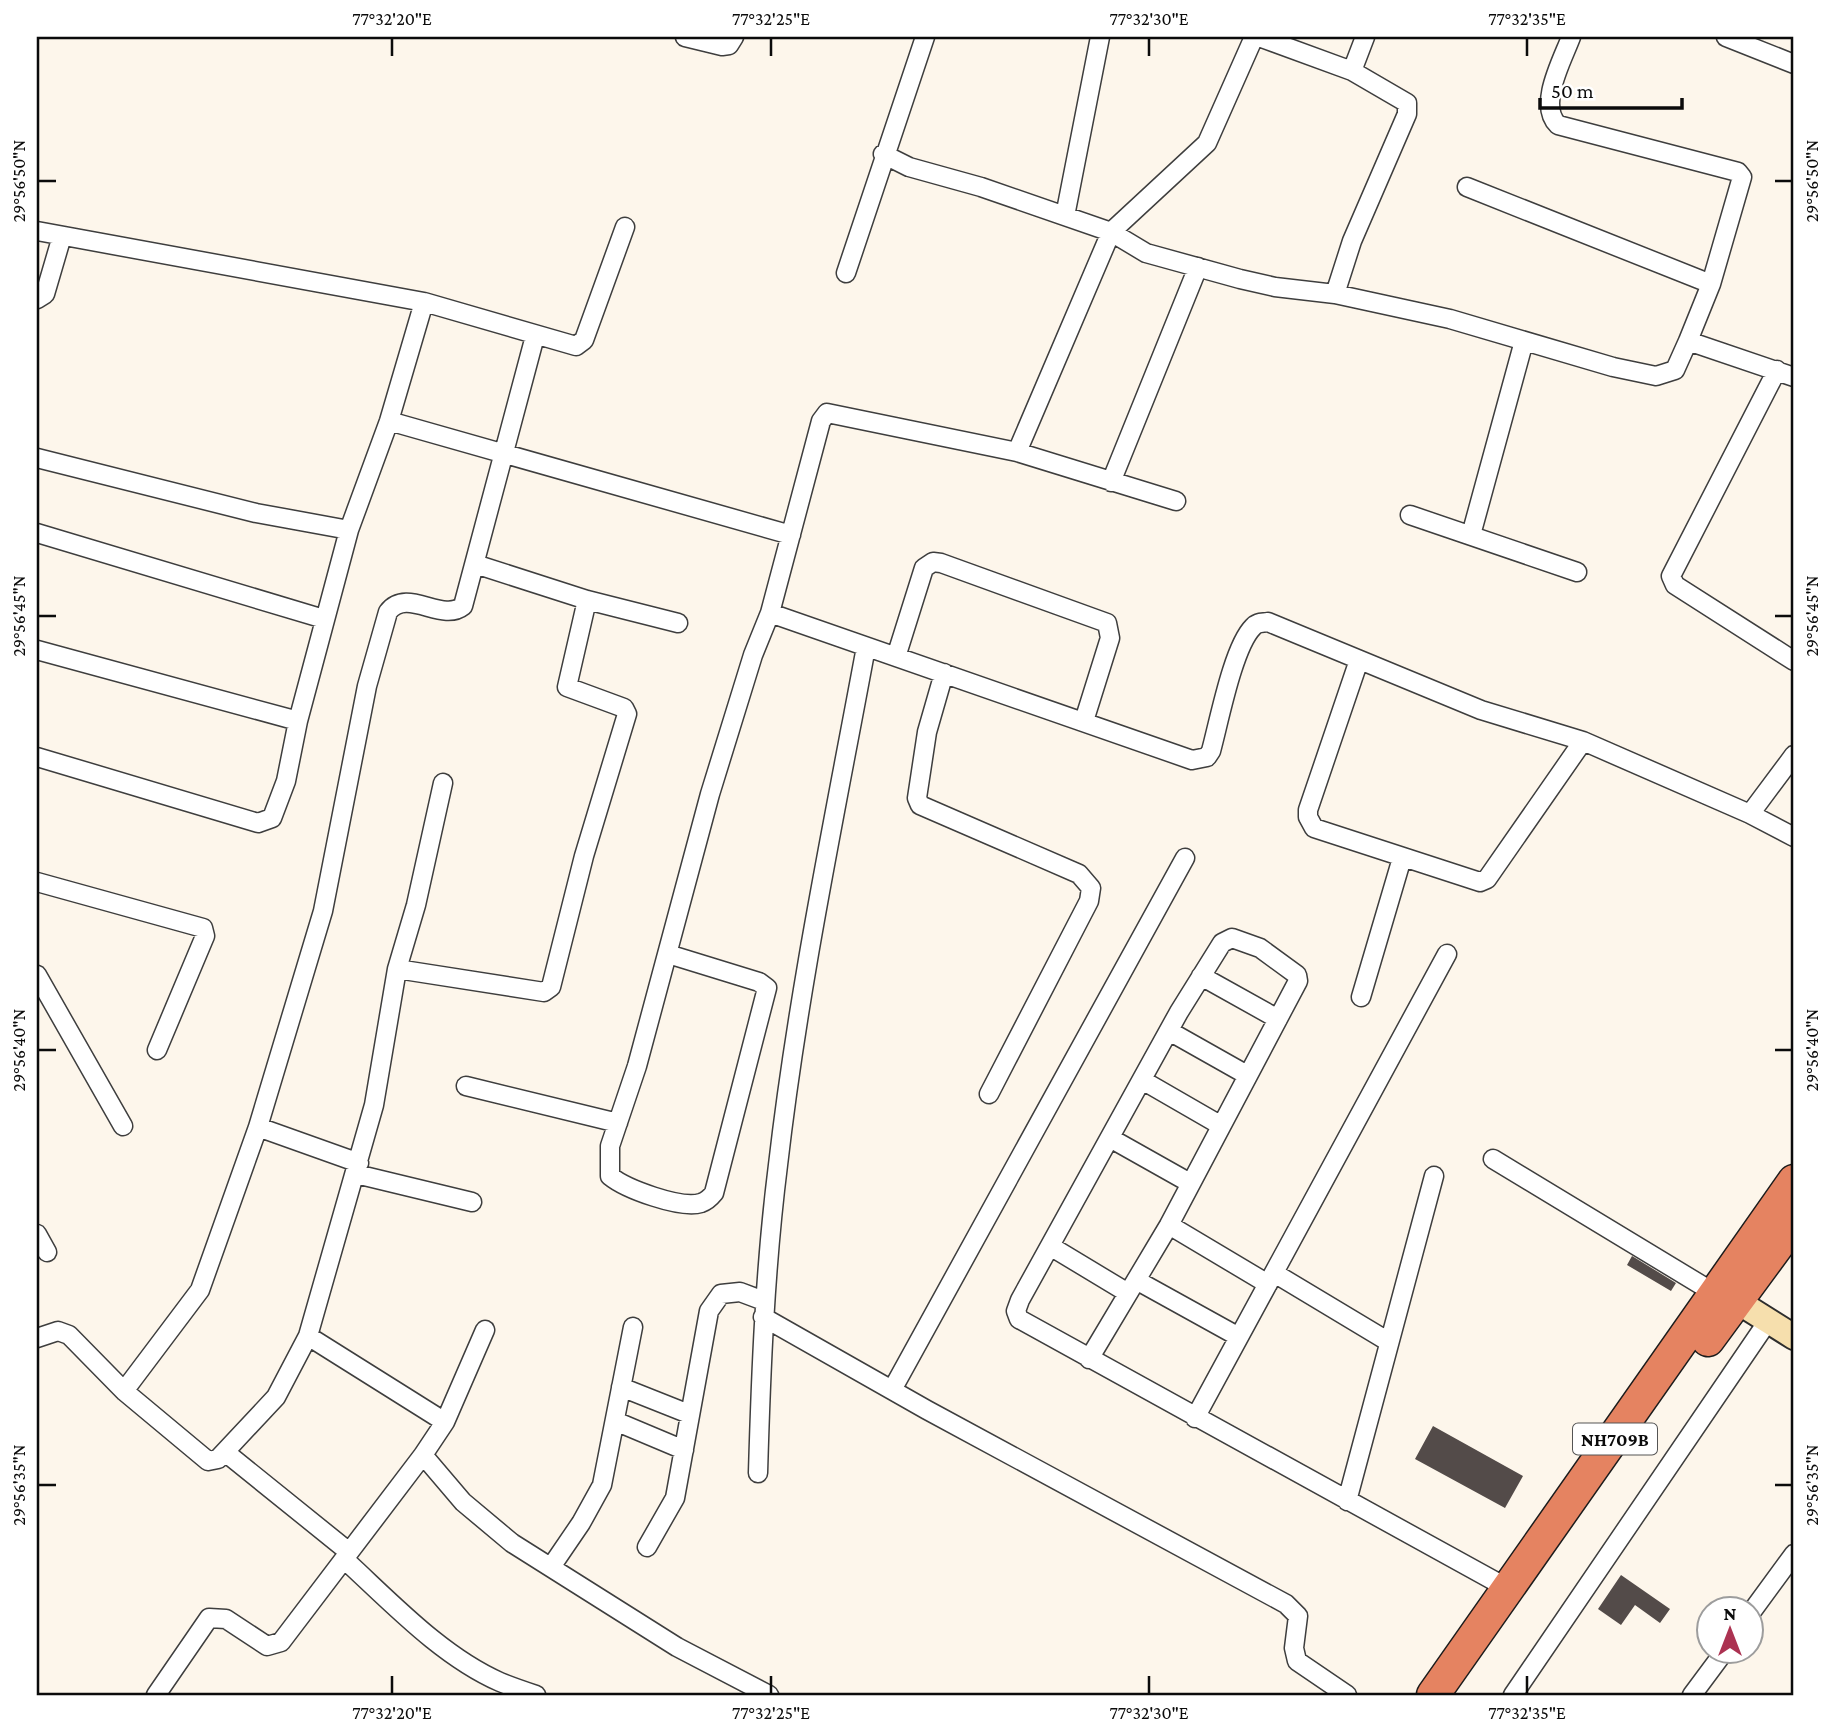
<svg xmlns="http://www.w3.org/2000/svg" width="1831" height="1732" font-family="'Crimson Pro',serif">
<style>
.building{fill:#534b49}
.lines{fill:none;stroke-linecap:round;stroke-linejoin:round}
.street-casing{stroke:#3e3e3e;stroke-width:21}
.secondary-casing{stroke:#2d2d2d;stroke-width:28}
.highway-casing{stroke:#1c1c1c;stroke-width:35}
.street{stroke:#fff;stroke-width:18}
.secondary{stroke:#f6dfad;stroke-width:24}
.highway{stroke:#e58361;stroke-width:32}
.ticks{fill:none;stroke:#0b0b0b;stroke-width:2.5}
.labels{text-anchor:middle;stroke-width:7;stroke-linejoin:round;paint-order:stroke}
.shield{fill:#fff;stroke:#545454;stroke-width:2}
.shield-label{font-size:19px;font-weight:bold;fill:#0b0b0b}
.neatline{fill:none;stroke:#0b0b0b;stroke-width:2.5}
.ticks-label{font-size:18px;text-anchor:middle;fill:#0b0b0b}
</style>
<rect width="100%" height="100%" fill="#fdf6eb"/>
<!-- building -->
<path class="building" d="M1632,1256L1676,1283L1671,1291L1627,1265Z
M1433,1426L1523,1476L1505,1508L1415,1459Z
M1621,1575L1670,1609L1660,1623L1635,1605L1621,1625L1598,1609Z"/>
<g class="lines">
<!-- street casing -->
<g class="street-casing">
<path id="street" d="M685,37L722,46L729,45L734,37
M1259,37L1352,71L1407,103V114L1352,241L1335,294
M1571,37C1563,59 1537,105 1558,125L1738,172L1742,177L1711,284L1688,341
M1726,37L1794,64
M1352,71L1365,37
M883,154L909,167L981,187L1111,232L1146,253L1240,279L1275,287L1335,294L1450,319L1613,367L1656,376L1675,370L1688,341L1794,377
M1467,187L1711,284
M1065,216L1100,37
M37,231L424,302L576,346L584,340L625,227
M846,273L925,37
M37,299L45,294L62,236
M1777,370L1671,576L1675,585L1794,661
M389,421L791,535
M1017,452L1176,501
M37,458L256,513L349,530
M1111,482L1198,267
M1410,515L1577,572
M37,533L324,619
M1471,535L1524,341
M475,564L587,600L678,623
M770,613L821,421L827,413L1017,452L1111,232L1207,143L1254,37
M37,650L298,721
M896,657L924,568L933,562L941,563L1107,623L1110,638L1084,721
M1359,660L1308,810V817L1314,828L1480,882L1487,879L1583,741
M944,673L927,732L917,798L920,805L1079,874L1091,888L1089,901L989,1094
M37,757L258,823L272,818L286,781L298,721L349,530L389,421L424,302
M1750,814L1794,755
M37,882L203,928L205,936L157,1050
M668,954L759,982L767,988L714,1193C710,1198 707,1201 701,1203C680,1209 626,1189 610,1176V1146L637,1066L710,794L753,655L770,613L1192,760L1207,757L1211,751C1219,722 1233,647 1253,627C1257,622 1262,623 1268,622L1481,710L1583,741L1750,814L1794,837
M397,969L544,992L551,987L584,856L627,714L624,708L567,687L587,600
M37,975L123,1126
M1201,976L1278,1019
M1361,997L1402,858
M1169,1031L1247,1075
M1142,1080L1220,1125
M466,1086L618,1123
M258,1127L359,1163
M1110,1138L1190,1183
M1493,1159L1716,1294
M356,1174L472,1202
M37,1234L47,1252
M1050,1246L1128,1293
M1274,1273L1389,1342
M1136,1280L1239,1337
M1268,1284L1169,1225L1298,981L1297,975L1260,948L1232,938L1222,943L1179,1012L1020,1300L1016,1311L1019,1319L1509,1589
M763,1317L927,1410L1286,1604L1298,1616L1294,1648L1297,1661L1347,1695
M308,1336L445,1422
M37,1338L58,1331L69,1335L124,1391L208,1461L218,1459L276,1397L308,1336L374,1105L397,969L416,905L443,783
M1089,1359L1169,1225
M621,1387L689,1414
M892,1390L1185,858
M124,1391L200,1290L258,1127L323,911L367,686L388,612C407,587 442,623 463,606L535,336
M1195,1418L1447,954
M615,1421L684,1450
M225,1452L349,1552
M423,1455L463,1502L512,1543L677,1647L769,1695
M758,1473C761,1370 765,1268 778,1165C798,991 834,820 866,647
M1347,1501L1434,1176
M647,1547L675,1498L709,1311L721,1294L740,1292L764,1301
M344,1559C391,1602 441,1656 500,1682C512,1687 524,1691 536,1695
M551,1567L581,1523L602,1485L633,1327
M1750,1614L1794,1554
M156,1695L209,1618L226,1619L267,1646L281,1642L423,1455L445,1422L485,1330
M1513,1695L1768,1321
M1692,1695L1724,1652"/>
</g>
<!-- secondary casing -->
<g class="secondary-casing">
<path id="secondary" d="M1724,1293L1794,1337"/>
</g>
<!-- highway casing -->
<g class="highway-casing">
<path id="highway" d="M1708,1340L1794,1223
M1433,1695L1794,1181"/>
</g>
<!-- street -->
<use href="#street" class="street"/>
<!-- secondary -->
<use href="#secondary" class="secondary"/>
<!-- highway -->
<use href="#highway" class="highway"/>
</g>
<!-- ticks -->
<path class="ticks" d="M392,38V56M771,38V56M1149,38V56M1527,38V56M38,181H56M1775,181H1792M38,616H56M1775,616H1792M38,1050H56M1775,1050H1792M38,1485H56M1775,1485H1792M392,1676V1694M771,1676V1694M1149,1676V1694M1527,1676V1694"/>
<g class="labels">
<!-- shield labels -->
<rect class="shield" x="1573" y="1423.5" width="84" height="31" rx="5"/>
<g class="shield-label">
<text x="1615" y="1446">NH709B</text>
</g>
</g>
<!-- border -->
<rect width="1831" height="1732" fill="none" stroke="#ffffff" stroke-width="77"/>
<!-- north arrow -->
<g transform="translate(1730 1630)"><circle r="33" fill="#ffffff" stroke="#9d9d9d" stroke-width="2"/>
<path d="M0-5L12 26L0 18L-12 26Z" fill="#ac3251"/>
<text y="-10" font-size="19" font-weight="bold" text-anchor="middle" fill="#0b0b0b">N</text>
</g>
<!-- scale -->
<path d="M1540 98v10h142v-10" fill="none" stroke="#0b0b0b" stroke-width="3.5"/>
<text x="1551" y="98" font-size="21" fill="#0b0b0b" stroke="#ffffff" stroke-width="5" paint-order="stroke">50 m</text>
<rect x="38" y="38" width="1754" height="1656" class="neatline"/>
<g class="ticks-label">
<text x="392" y="25">77°32'20"E</text>
<text x="771" y="25">77°32'25"E</text>
<text x="1149" y="25">77°32'30"E</text>
<text x="1527" y="25">77°32'35"E</text>
<text transform="translate(19 181) rotate(-90)" y="6">29°56'50"N</text>
<text transform="translate(1812 181) rotate(-90)" y="6">29°56'50"N</text>
<text transform="translate(19 616) rotate(-90)" y="6">29°56'45"N</text>
<text transform="translate(1812 616) rotate(-90)" y="6">29°56'45"N</text>
<text transform="translate(19 1050) rotate(-90)" y="6">29°56'40"N</text>
<text transform="translate(1812 1050) rotate(-90)" y="6">29°56'40"N</text>
<text transform="translate(19 1485) rotate(-90)" y="6">29°56'35"N</text>
<text transform="translate(1812 1485) rotate(-90)" y="6">29°56'35"N</text>
<text x="392" y="1719">77°32'20"E</text>
<text x="771" y="1719">77°32'25"E</text>
<text x="1149" y="1719">77°32'30"E</text>
<text x="1527" y="1719">77°32'35"E</text>
</g>
</svg>
